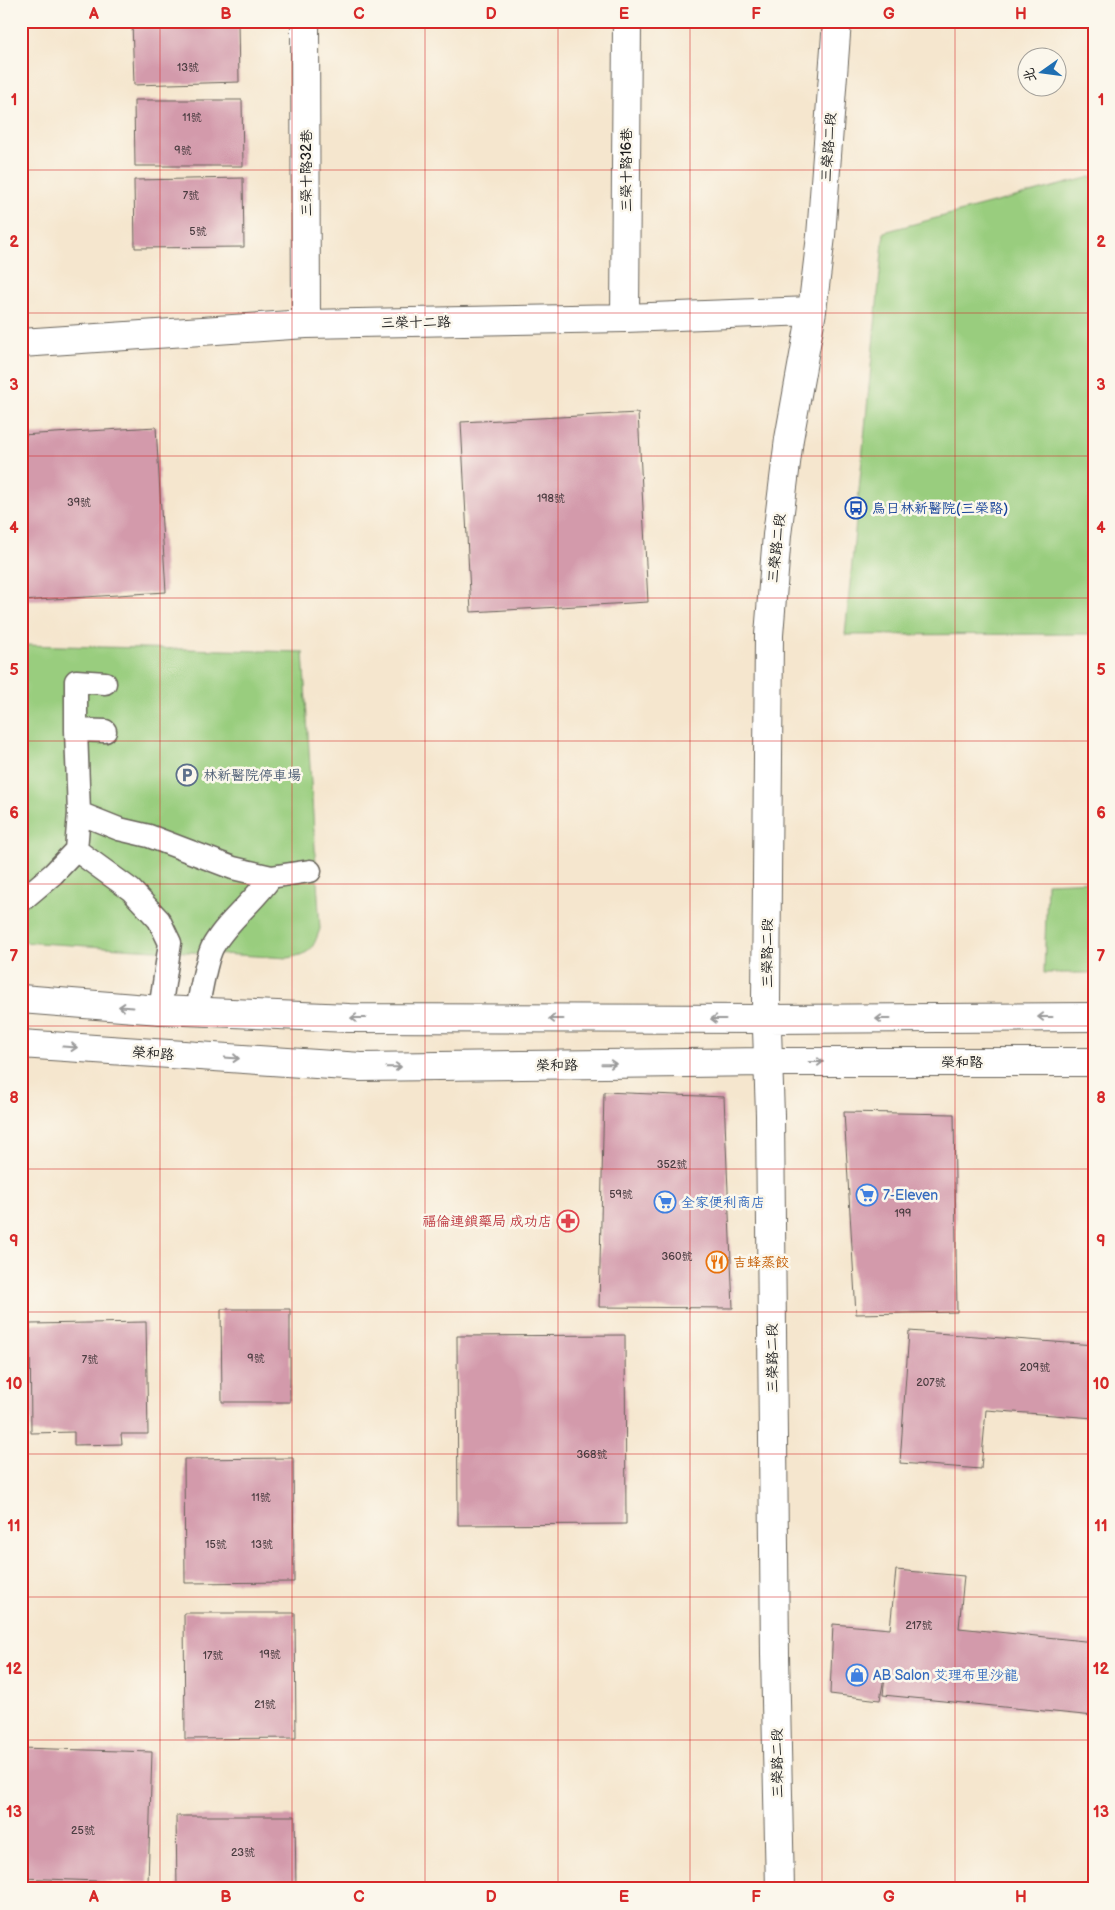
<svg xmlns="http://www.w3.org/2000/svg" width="1115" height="1910" font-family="'Balsamiq Sans','LXGW WenKai TC',sans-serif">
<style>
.green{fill:#99cd7e;stroke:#5a744d}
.building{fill:#d39aab}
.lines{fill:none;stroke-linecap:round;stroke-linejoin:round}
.lane-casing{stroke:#68635a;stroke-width:25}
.street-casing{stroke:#68635a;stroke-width:30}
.lane{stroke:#fff;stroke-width:22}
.street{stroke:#fff;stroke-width:28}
.oneway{stroke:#999}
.grid{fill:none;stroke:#d62828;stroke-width:1;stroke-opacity:0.55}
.labels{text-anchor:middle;stroke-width:5;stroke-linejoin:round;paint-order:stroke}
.number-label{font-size:11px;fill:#4a3c40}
.street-label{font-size:14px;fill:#1c1c1c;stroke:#fbf7ec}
.transit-label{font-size:14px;fill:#164399;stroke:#fbf7ec;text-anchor:start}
.service-label{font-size:14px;fill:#4e5e75;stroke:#fbf7ec;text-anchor:start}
.shop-label{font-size:14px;fill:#366cbe;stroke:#fbf7ec;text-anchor:start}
.health-label{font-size:14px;fill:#be3a42;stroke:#fbf7ec;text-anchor:end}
.food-label{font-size:14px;fill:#c56008;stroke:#fbf7ec;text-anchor:start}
.neatline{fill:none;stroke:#d62828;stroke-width:2}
.grid-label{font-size:16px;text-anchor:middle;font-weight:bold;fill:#d62828}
</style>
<rect width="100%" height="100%" fill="#fbf7ec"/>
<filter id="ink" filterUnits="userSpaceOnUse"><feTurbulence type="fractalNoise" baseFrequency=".02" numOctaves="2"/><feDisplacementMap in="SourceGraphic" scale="10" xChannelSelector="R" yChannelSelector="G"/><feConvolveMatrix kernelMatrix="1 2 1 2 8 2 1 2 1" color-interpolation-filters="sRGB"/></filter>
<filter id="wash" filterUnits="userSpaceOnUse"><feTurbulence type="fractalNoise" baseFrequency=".0096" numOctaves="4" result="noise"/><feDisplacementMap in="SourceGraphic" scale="20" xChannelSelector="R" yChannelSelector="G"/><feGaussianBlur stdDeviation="1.12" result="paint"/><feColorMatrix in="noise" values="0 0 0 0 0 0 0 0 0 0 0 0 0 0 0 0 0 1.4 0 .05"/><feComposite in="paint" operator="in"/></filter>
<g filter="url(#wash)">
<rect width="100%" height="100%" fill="#f5e6ce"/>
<!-- green -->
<path class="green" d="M1094,176V634L845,635L884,232Z
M22,645L303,652L320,929C312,951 311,953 288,958L21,942Z
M1094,881V973H1044L1047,883Z"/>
<g id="blocks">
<!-- building -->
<path class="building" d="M132,21H238L239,82L134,85Z
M134,100H242L243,166H135Z
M243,178L244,247L135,248L134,180Z
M638,413L648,602L471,612L461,422Z
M156,427L166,592L21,601V435Z
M604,1092L724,1097L733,1308L599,1307Z
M844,1112L954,1114L957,1312L856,1314Z
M221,1309H290V1402H222Z
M146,1322L148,1434H121L122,1444L74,1445V1432L31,1433L30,1324Z
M909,1331L1094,1345V1418L986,1410L981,1469L900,1463Z
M625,1335L626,1524L458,1525L457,1336Z
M293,1458L294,1582L185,1583L184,1459Z
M896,1570L964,1576L959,1628L1094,1642V1716L883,1695L886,1666L880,1700L830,1694L833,1624L890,1629Z
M184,1613H295L296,1738L185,1739Z
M21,1748L152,1752L148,1883L21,1878Z
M176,1816H295L296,1889H177Z"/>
</g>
</g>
<g filter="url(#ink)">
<use href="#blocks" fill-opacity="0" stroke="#68635a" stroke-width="1"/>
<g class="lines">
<!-- lane casing -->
<g class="lane-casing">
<path id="lane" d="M76,730L105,731
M79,813L119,829L149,836L233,868L271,877L310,871
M76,850L131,890L159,920L170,943L160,1010
M21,901L53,874L76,850L79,813L76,730V681L105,683
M197,1011C200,995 206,958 213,946C228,920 254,902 271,877"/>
</g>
<!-- street casing -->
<g class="street-casing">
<path id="street" d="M305,21L306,324
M625,318L627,21
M21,343L306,324L625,318L812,311
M21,999L160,1010L349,1018L767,1019L1094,1017
M21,1044L361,1067L767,1062H1094
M780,1889L775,1654L770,1115L766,1001L769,635L777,535L789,439L812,311L821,236L837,21"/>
</g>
<!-- lane -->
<use href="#lane" class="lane"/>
<!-- street -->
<use href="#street" class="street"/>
</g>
<!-- one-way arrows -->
<defs><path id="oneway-shaft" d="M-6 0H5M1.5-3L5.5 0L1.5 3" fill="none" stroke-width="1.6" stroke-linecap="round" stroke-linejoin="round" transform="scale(1.25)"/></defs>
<g class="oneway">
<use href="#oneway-shaft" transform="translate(126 1007) rotate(-176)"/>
<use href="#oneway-shaft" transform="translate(1045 1017) rotate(180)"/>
<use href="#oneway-shaft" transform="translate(358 1018) rotate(-180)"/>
<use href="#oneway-shaft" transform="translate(556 1019) rotate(-180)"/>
<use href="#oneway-shaft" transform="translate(718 1019) rotate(-180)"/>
<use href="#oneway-shaft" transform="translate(883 1019) rotate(180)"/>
<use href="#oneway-shaft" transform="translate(70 1047) rotate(4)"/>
<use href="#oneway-shaft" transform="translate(232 1058) rotate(4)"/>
<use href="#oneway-shaft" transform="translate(816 1062)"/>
<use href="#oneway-shaft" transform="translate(609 1064) rotate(-1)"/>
<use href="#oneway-shaft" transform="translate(394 1067) rotate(-1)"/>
</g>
</g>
<!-- grid -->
<path class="grid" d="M160,21V1889M292,21V1889M425,21V1889M558,21V1889M690,21V1889M822,21V1889M955,21V1889M21,170H1094M21,313H1094M21,456H1094M21,598H1094M21,741H1094M21,884H1094M21,1026H1094M21,1169H1094M21,1312H1094M21,1454H1094M21,1597H1094M21,1740H1094"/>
<!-- icons -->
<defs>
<g id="bus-ring" transform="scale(1.125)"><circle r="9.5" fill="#fbf7ec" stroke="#1a4fb4" stroke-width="1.5"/><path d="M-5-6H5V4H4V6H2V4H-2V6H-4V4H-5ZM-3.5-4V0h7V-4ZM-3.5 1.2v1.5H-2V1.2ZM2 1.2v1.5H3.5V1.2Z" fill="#1a4fb4"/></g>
<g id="parking-ring" transform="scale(1.125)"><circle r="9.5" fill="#fbf7ec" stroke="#5c6f8a" stroke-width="1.5"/><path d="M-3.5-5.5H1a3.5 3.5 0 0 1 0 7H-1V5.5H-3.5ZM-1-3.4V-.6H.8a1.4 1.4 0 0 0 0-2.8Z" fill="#5c6f8a"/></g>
<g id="supermarket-ring" transform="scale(1.125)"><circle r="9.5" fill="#fbf7ec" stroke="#3f7fe0" stroke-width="1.5"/><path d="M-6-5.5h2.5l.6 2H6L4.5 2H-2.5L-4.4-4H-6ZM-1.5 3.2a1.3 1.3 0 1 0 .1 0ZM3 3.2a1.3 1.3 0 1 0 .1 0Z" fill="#3f7fe0"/></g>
<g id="pharmacy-ring" transform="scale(1.125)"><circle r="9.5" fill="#fbf7ec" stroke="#e0444e" stroke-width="1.5"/><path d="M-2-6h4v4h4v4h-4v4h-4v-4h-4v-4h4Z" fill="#e0444e"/></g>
<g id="restaurant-ring" transform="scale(1.125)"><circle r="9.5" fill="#fbf7ec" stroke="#e8710a" stroke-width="1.5"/><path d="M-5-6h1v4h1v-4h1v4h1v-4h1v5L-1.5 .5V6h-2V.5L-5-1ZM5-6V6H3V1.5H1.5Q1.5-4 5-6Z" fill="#e8710a"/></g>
<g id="shop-ring" transform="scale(1.125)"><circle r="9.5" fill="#fbf7ec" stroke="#3f7fe0" stroke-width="1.5"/><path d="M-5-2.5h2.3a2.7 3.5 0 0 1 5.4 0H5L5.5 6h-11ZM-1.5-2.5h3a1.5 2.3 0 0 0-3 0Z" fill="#3f7fe0"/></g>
</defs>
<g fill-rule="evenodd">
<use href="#bus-ring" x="856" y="508"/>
<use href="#parking-ring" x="187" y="775"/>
<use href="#supermarket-ring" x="867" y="1195"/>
<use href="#supermarket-ring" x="665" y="1202"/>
<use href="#pharmacy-ring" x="568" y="1221"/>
<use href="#restaurant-ring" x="717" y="1262"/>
<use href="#shop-ring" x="857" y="1675"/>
</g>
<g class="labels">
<!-- number labels -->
<g class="number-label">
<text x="188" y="71">13號</text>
<text x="192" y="121">11號</text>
<text x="183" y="154">9號</text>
<text x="191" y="199">7號</text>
<text x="198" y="235">5號</text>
<text x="551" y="502">198號</text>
<text x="79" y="506">39號</text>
<text x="672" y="1168">352號</text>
<text x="621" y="1198">59號</text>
<text x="903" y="1217">199</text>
<text x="677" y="1260">360號</text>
<text x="256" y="1362">9號</text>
<text x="90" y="1363">7號</text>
<text x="1035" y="1371">209號</text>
<text x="931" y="1386">207號</text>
<text x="592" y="1458">368號</text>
<text x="261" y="1501">11號</text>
<text x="216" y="1548">15號</text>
<text x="262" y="1548">13號</text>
<text x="919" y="1629">217號</text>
<text x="270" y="1658">19號</text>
<text x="213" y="1659">17號</text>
<text x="265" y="1708">21號</text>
<text x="83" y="1834">25號</text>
<text x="243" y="1856">23號</text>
</g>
<!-- street labels -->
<g class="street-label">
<text transform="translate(828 147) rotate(-86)" y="5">三榮路二段</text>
<text transform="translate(626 170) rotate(-90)" y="5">三榮十路16巷</text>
<text transform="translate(306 173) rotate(-90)" y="5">三榮十路32巷</text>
<text transform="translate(416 322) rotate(-1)" y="5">三榮十二路</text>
<text transform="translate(776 548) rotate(-84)" y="5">三榮路二段</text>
<text transform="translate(767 953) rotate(-90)" y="5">三榮路二段</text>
<text transform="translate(153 1053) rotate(4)" y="5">榮和路</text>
<text x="962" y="1067">榮和路</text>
<text transform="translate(557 1065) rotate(-1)" y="5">榮和路</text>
<text transform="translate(772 1358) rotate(-91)" y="5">三榮路二段</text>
<text transform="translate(777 1763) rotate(-91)" y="5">三榮路二段</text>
</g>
<!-- transit labels -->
<g class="transit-label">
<text x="872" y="513">烏日林新醫院(三榮路)</text>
</g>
<!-- service labels -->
<g class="service-label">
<text x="203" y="780">林新醫院停車場</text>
</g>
<!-- shop labels -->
<g class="shop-label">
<text x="883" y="1200">7-Eleven</text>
<text x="681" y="1207">全家便利商店</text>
<text x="873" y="1680">AB Salon 艾理布里沙龍</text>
</g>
<!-- health labels -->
<g class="health-label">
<text x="552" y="1226">福倫連鎖藥局 成功店</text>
</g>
<!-- food labels -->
<g class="food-label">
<text x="733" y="1267">吉蜂蒸餃</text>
</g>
</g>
<!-- margin -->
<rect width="1115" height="1910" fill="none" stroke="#fbf7ec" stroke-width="55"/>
<!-- north arrow -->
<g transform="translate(1042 72) rotate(256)"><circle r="24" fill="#fbf7ec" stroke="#a29f99"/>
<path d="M0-4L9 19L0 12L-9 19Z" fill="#1f6fb2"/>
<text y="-8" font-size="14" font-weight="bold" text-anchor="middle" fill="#1c1c1c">北</text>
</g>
<rect x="28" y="28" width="1060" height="1854" class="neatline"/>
<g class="grid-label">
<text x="94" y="19">A</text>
<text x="226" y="19">B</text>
<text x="359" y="19">C</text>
<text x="491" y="19">D</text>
<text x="624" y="19">E</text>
<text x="756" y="19">F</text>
<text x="889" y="19">G</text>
<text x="1021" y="19">H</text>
<text x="14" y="105">1</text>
<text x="1101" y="105">1</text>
<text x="14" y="247">2</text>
<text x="1101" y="247">2</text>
<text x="14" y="390">3</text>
<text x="1101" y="390">3</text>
<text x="14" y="533">4</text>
<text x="1101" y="533">4</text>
<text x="14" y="675">5</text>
<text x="1101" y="675">5</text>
<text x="14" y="818">6</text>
<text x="1101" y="818">6</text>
<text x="14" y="961">7</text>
<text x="1101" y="961">7</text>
<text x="14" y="1103">8</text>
<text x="1101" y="1103">8</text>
<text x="14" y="1246">9</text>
<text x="1101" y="1246">9</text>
<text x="14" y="1389">10</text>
<text x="1101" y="1389">10</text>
<text x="14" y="1531">11</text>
<text x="1101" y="1531">11</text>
<text x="14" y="1674">12</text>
<text x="1101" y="1674">12</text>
<text x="14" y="1817">13</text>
<text x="1101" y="1817">13</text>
<text x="94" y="1902">A</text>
<text x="226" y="1902">B</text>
<text x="359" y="1902">C</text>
<text x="491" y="1902">D</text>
<text x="624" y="1902">E</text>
<text x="756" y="1902">F</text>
<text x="889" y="1902">G</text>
<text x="1021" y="1902">H</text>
</g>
</svg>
